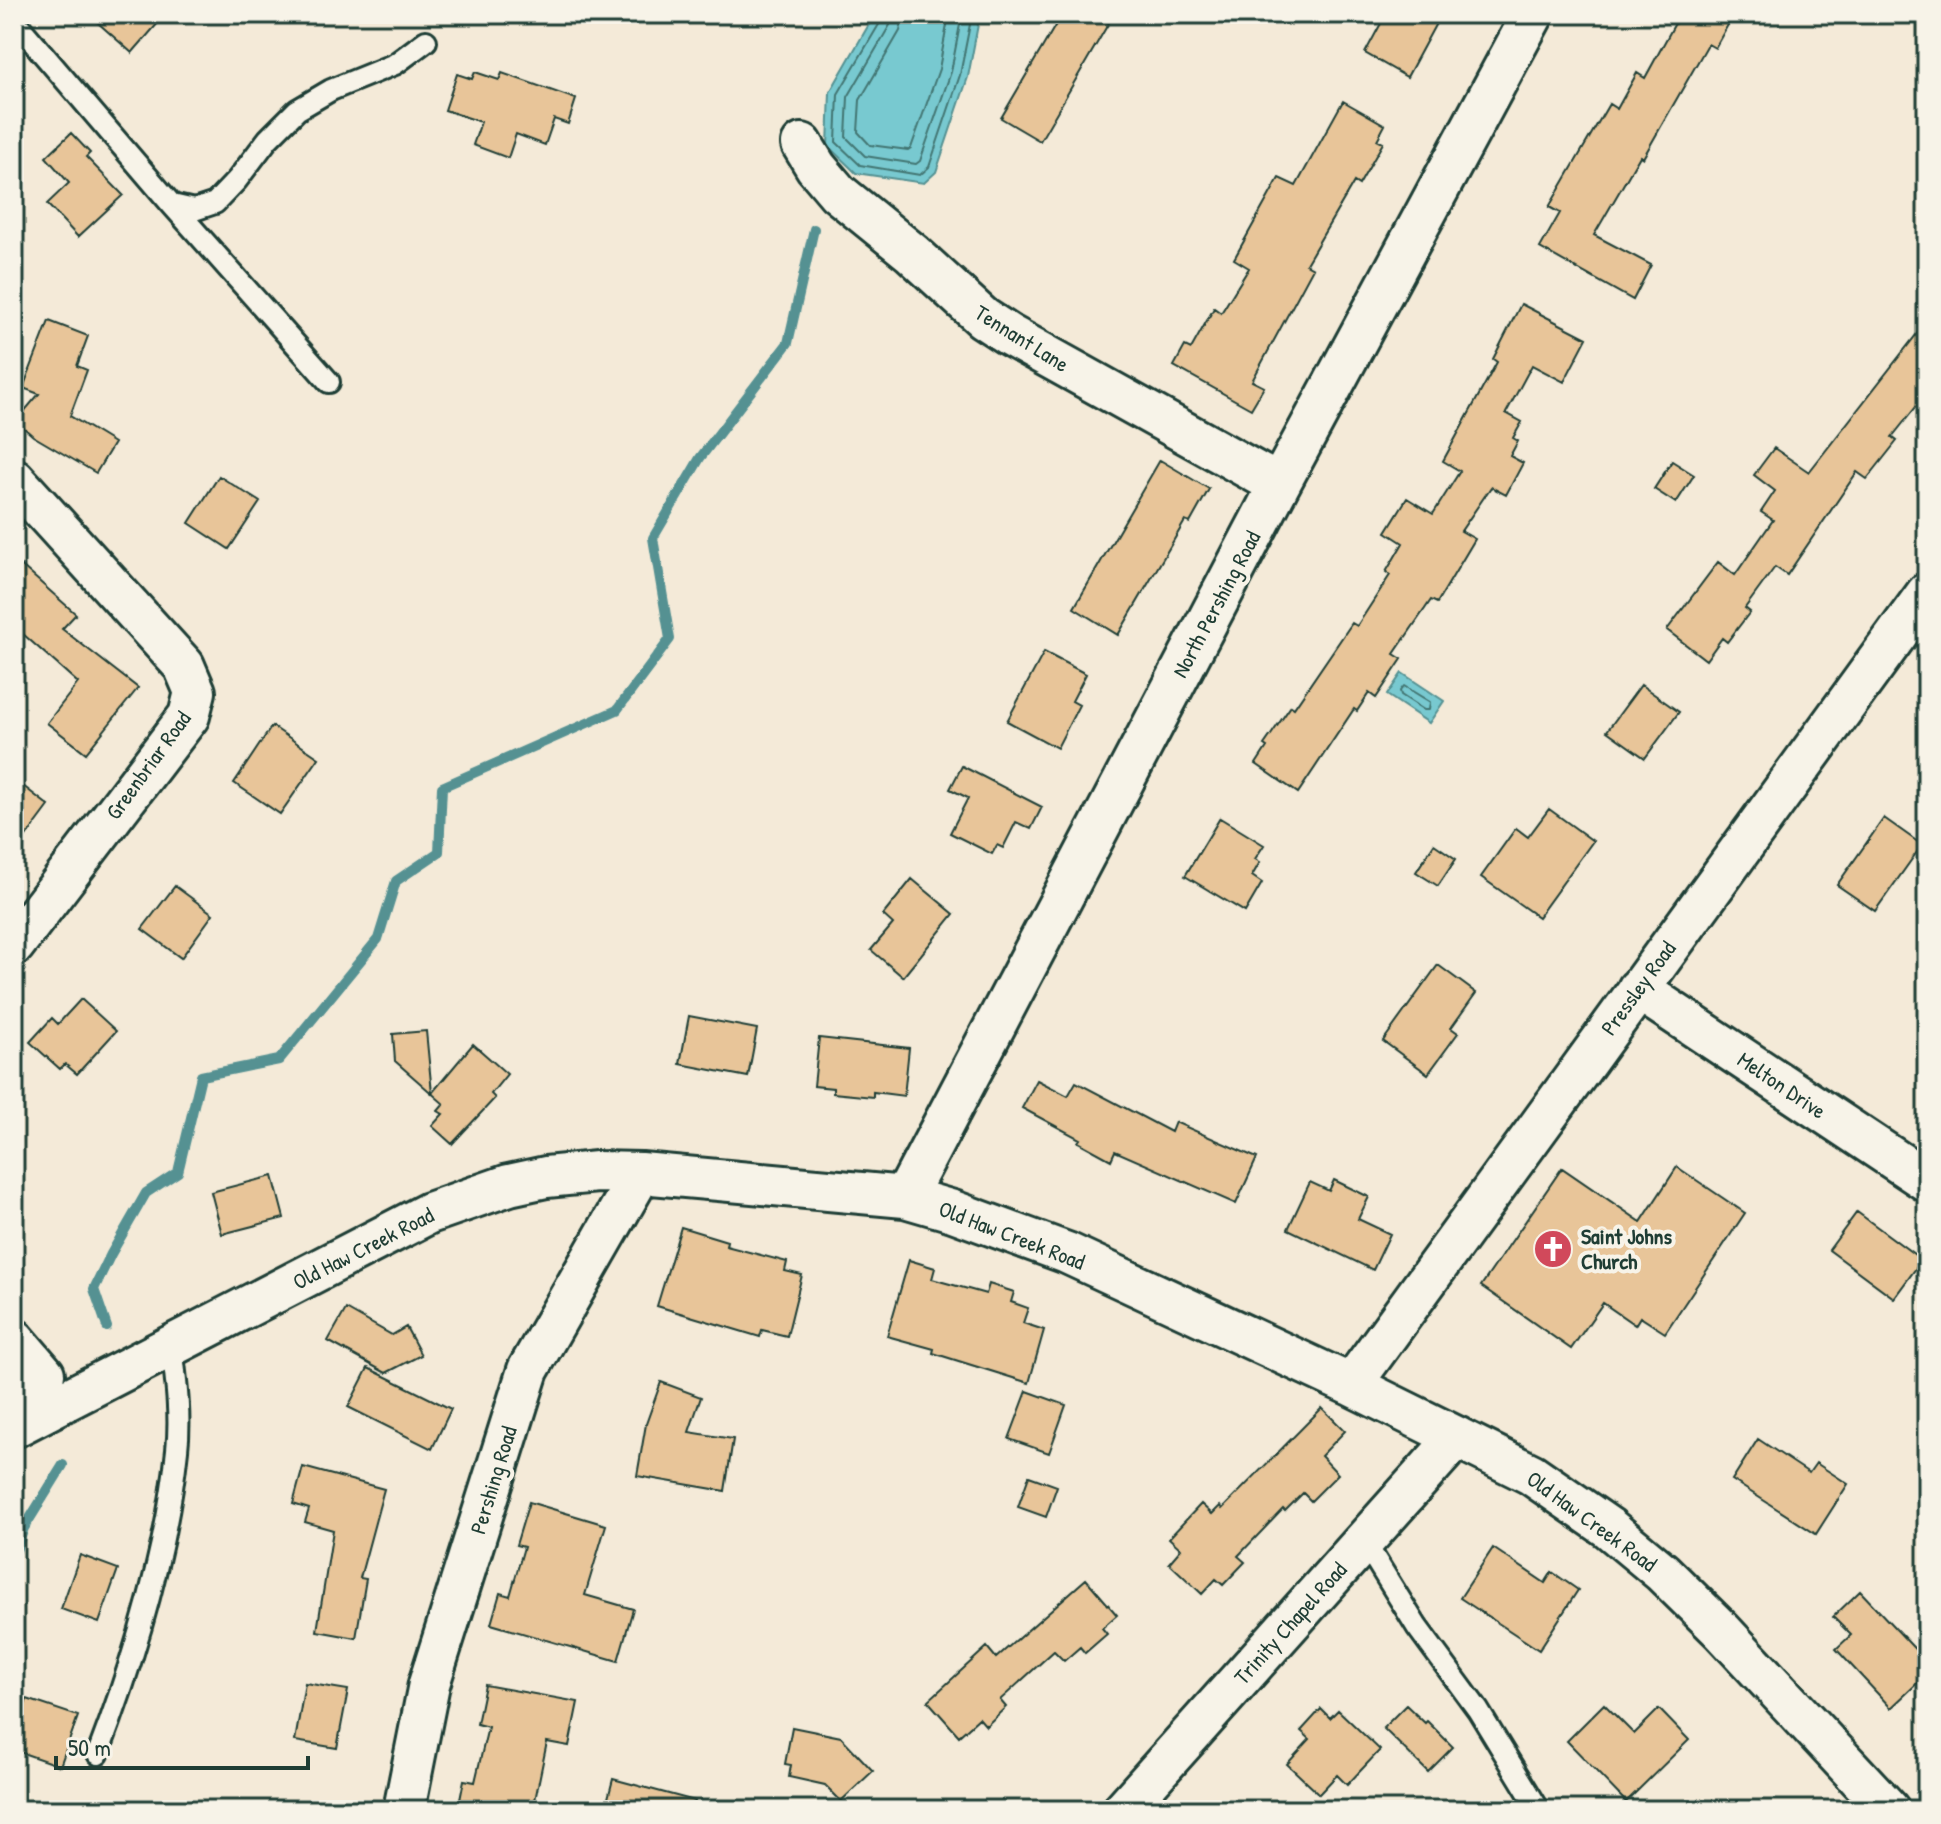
<svg xmlns="http://www.w3.org/2000/svg" width="1941" height="1824" font-family="'Patrick Hand',sans-serif">
<style>
.water{fill:#78c9d0;stroke:#549192;stroke-width:2}
.lines{fill:none;stroke-linecap:round;stroke-linejoin:round}
.shore{stroke:#437572;stroke-width:2}
.stream{stroke:#549192;stroke-width:10}
.building{fill:#e8c599;stroke:#1f3d34;stroke-width:2}
.lane-casing{stroke:#1f3d34;stroke-width:26}
.street-casing{stroke:#1f3d34;stroke-width:46}
.lane{stroke:#f7f3e8;stroke-width:20}
.street{stroke:#f7f3e8;stroke-width:40}
.labels{text-anchor:middle;stroke-width:8;stroke-linejoin:round;paint-order:stroke}
.street-label{font-size:22px;fill:#1f3d34;stroke:#f7f3e8}
.poi-label{font-size:22px;font-weight:bold;fill:#1f3d34;stroke:#f7f3e8;text-anchor:start}
</style>
<rect width="100%" height="100%" fill="#f4ead8"/>
<filter id="ink" filterUnits="userSpaceOnUse"><feTurbulence type="fractalNoise" baseFrequency=".0125" numOctaves="2"/><feDisplacementMap in="SourceGraphic" scale="16" xChannelSelector="R" yChannelSelector="G"/><feConvolveMatrix kernelMatrix="1 2 1 2 8 2 1 2 1" color-interpolation-filters="sRGB"/></filter>
<g filter="url(#ink)">
<!-- water -->
<path class="water" d="M875,14H980L968,77L936,172L924,183L856,173L828,146L830,92Z
M1402,673L1444,701L1429,723L1387,695Z"/>
<g class="lines">
<!-- shore -->
<path class="shore" d="M882,14L881,21L838,94L836,142L860,165L920,175L929,167L960,75L972,14
M892,14L890,25L848,97L846,137L865,156L916,164L920,161L951,72L962,14
M904,14L900,31L860,100L858,132L870,145L908,150L911,148L939,69L949,14
M1404,686L1430,702L1429,710H1424L1401,695L1400,691Z"/>
<!-- stream -->
<path class="stream" d="M107,1327L94,1289L111,1254L146,1193L178,1172L201,1076L279,1060L378,939L396,881L439,852L442,787L617,710L670,639L653,538L700,458L788,343L814,229
M14,1556L24,1528L63,1465"/>
</g>
<!-- building -->
<path class="building" d="M88,14H166L132,53Z
M1062,14H1114L1040,141L1001,118Z
M1386,14H1441L1407,77L1365,53Z
M1680,14H1734L1715,48L1708,44L1643,158L1640,156L1594,235L1651,265L1633,300L1540,248L1560,213L1549,207L1609,104L1617,109L1637,73L1645,78Z
M475,72L499,80L502,73L576,99L568,124L554,119L545,145L516,134L508,158L473,145L481,122L445,110L457,74L472,79Z
M1343,101L1385,125L1377,140L1383,143L1359,185L1354,182L1306,264L1313,268L1252,381L1264,387L1251,409L1174,366L1185,346L1191,349L1214,308L1221,313L1249,268L1234,259L1279,178L1296,186Z
M71,133L90,153L86,157L123,195L78,237L47,204L69,183L46,157Z
M1521,304L1587,338L1564,382L1532,365L1506,413L1522,422L1513,438L1518,441L1510,456L1523,463L1506,495L1491,487L1461,531L1475,539L1437,603L1431,600L1394,654L1402,659L1376,698L1369,693L1357,711L1354,709L1298,793L1256,764L1267,747L1264,745L1291,706L1294,708L1352,623L1357,626L1390,575L1386,572L1403,543L1386,532L1407,498L1433,514L1460,471L1443,461L1497,362L1493,359Z
M49,321L88,336L77,366L87,370L70,416L114,443L96,473L33,436L16,421L39,394L23,388Z
M1927,321V393L1892,437L1897,441L1867,479L1857,472L1787,575L1775,567L1745,608L1750,612L1727,642L1722,638L1706,660L1667,630L1718,562L1735,575L1773,520L1761,512L1775,491L1754,475L1774,448L1809,472Z
M1160,460L1209,489L1190,523L1185,521L1118,635L1074,608Z
M1672,461L1694,475L1676,503L1654,489Z
M219,476L260,502L229,549L189,523Z
M14,559L76,614L62,629L138,688L86,753L47,723L78,683L14,626Z
M1044,652L1086,674L1072,701L1079,705L1057,748L1007,721Z
M1641,685L1679,712L1645,758L1607,731Z
M272,726L319,758L280,814L234,783Z
M962,766L1042,807L1031,829L1016,822L1003,848L997,845L992,854L950,833L968,798L950,789Z
M14,779L49,806L14,853Z
M1549,809L1593,841L1538,917L1481,877L1516,828L1528,837Z
M1220,818L1264,845L1255,859L1260,862L1252,876L1262,883L1245,912L1185,876Z
M1884,818L1922,845L1875,911L1837,885Z
M1434,844L1456,859L1438,886L1416,872Z
M912,879L954,914L903,977L871,950L893,924L883,915Z
M175,886L213,914L181,958L142,929Z
M1438,965L1476,993L1451,1028L1458,1033L1428,1074L1383,1041Z
M81,999L116,1031L77,1074L65,1064L60,1069L30,1042L52,1018L58,1024Z
M689,1016L757,1029L748,1077L680,1064Z
M426,1031L432,1093L473,1044L507,1074L491,1094L495,1098L452,1144L432,1126L443,1114L438,1111L444,1104L395,1061L393,1034Z
M819,1038L909,1048L904,1096L873,1092V1097L833,1093V1088L814,1086Z
M1037,1080L1068,1096L1076,1082L1171,1132L1175,1122L1257,1158L1236,1204L1115,1151L1111,1160L1078,1142L1080,1139L1022,1108Z
M1677,1167L1745,1213L1665,1333L1640,1317L1635,1325L1603,1303L1571,1349L1481,1286L1562,1168L1641,1222Z
M273,1176L284,1218L222,1234L211,1192Z
M1334,1180L1369,1197L1358,1219L1390,1234L1373,1270L1288,1229L1310,1182L1329,1191Z
M1857,1212L1922,1260L1894,1298L1829,1250Z
M681,1227L727,1241L726,1246L787,1262L785,1271L802,1275L787,1336L762,1330L760,1337L657,1306Z
M909,1260L935,1268L932,1279L986,1294L989,1284L1014,1292L1011,1302L1028,1308L1023,1323L1044,1330L1029,1383L933,1353L934,1349L887,1336Z
M346,1309L392,1335L406,1327L421,1355L386,1373L328,1341Z
M368,1368L451,1409L432,1449L348,1407Z
M661,1382L701,1397L689,1432L733,1439L725,1491L637,1476L646,1424Z
M1027,1391L1066,1405L1049,1453L1009,1439Z
M1322,1408L1345,1431L1321,1456L1338,1474L1311,1501L1303,1493L1285,1511L1283,1509L1238,1556L1245,1562L1223,1585L1216,1579L1202,1594L1169,1563L1181,1549L1169,1538L1201,1504L1212,1514L1220,1506L1222,1509Z
M1758,1439L1809,1473L1816,1463L1848,1484L1816,1534L1732,1480Z
M303,1467L384,1489L360,1578L366,1579L356,1638L317,1631L333,1530L305,1522L309,1509L293,1504Z
M1029,1476L1057,1486L1046,1517L1018,1507Z
M529,1502L606,1525L585,1595L633,1609L618,1661L491,1624L500,1593L510,1596L524,1547L516,1545Z
M1493,1548L1545,1583L1552,1572L1578,1590L1539,1650L1460,1598Z
M80,1555L118,1569L99,1623L61,1609Z
M1086,1579L1117,1615L1102,1628L1107,1634L1085,1653L1080,1647L1064,1661L1054,1651L1000,1700L1006,1707L986,1726L979,1718L959,1736L928,1701L987,1647L996,1658Z
M1860,1591L1927,1662V1674L1891,1708L1836,1649L1851,1635L1833,1617Z
M305,1683L348,1690L337,1748L295,1741Z
M485,1685L578,1702L569,1746L547,1742L533,1810H458L464,1780L475,1782L488,1727L477,1724Z
M27,1699L78,1716L60,1766L14,1750V1738Z
M1604,1704L1634,1734L1659,1709L1689,1740L1626,1802L1567,1741Z
M1406,1705L1425,1723L1427,1721L1453,1747L1428,1772L1383,1728Z
M1321,1709L1330,1718L1338,1710L1380,1750L1347,1785L1337,1775L1319,1794L1287,1764L1310,1739L1301,1731Z
M792,1727L841,1737L873,1771L841,1801L825,1785L789,1777L791,1765L785,1764Z
M613,1779L695,1801L693,1810H605Z"/>
<g class="lines">
<!-- lane casing -->
<g class="lane-casing">
<path id="lane" d="M14,20L172,205L329,382
M172,205L194,210L215,203L237,180L268,139L297,110L331,90L395,64L426,41
M1364,1541L1417,1627L1478,1710L1539,1810
M98,1754C135,1657 166,1554 177,1450C181,1416 176,1380 172,1346"/>
</g>
<!-- street casing -->
<g class="street-casing">
<path id="street" d="M802,144L816,167L838,193L912,253L983,318L1009,335L1279,485
M14,479L184,666L195,692L189,716L14,945
M1638,989L1927,1181
M905,1197L1279,485L1533,14
M14,1339L44,1374L14,1425
M1351,1385L1927,593
M14,1427L429,1213L509,1185L546,1177L597,1172L641,1173L905,1197L953,1211L1067,1253L1351,1385L1531,1474L1609,1528L1662,1572L1722,1631L1889,1810
M404,1810L429,1684L528,1370L641,1173
M1123,1810L1457,1437"/>
</g>
<!-- lane -->
<use href="#lane" class="lane"/>
<!-- street -->
<use href="#street" class="street"/>
</g>
</g>
<!-- icons -->
<defs>
<g id="church-disc" transform="scale(2)"><circle r="9.5" fill="#d1495b" stroke="#f7f3e8"/><path d="M-1.2-6h2.4v3.5h3.3v2.4h-3.3V6h-2.4V-.1h-3.3v-2.4h3.3Z" fill="#fff"/></g>
</defs>
<g fill-rule="evenodd">
<use href="#church-disc" x="1553" y="1249"/>
</g>
<g class="labels">
<!-- street labels -->
<g class="street-label">
<text transform="translate(1022 338) rotate(32)" y="8">Tennant Lane</text>
<text transform="translate(1216 604) rotate(-62)" y="8">North Pershing Road</text>
<text transform="translate(148 765) rotate(-54)" y="8">Greenbriar Road</text>
<text transform="translate(1638 988) rotate(-54)" y="8">Pressley Road</text>
<text transform="translate(1782 1085) rotate(34)" y="8">Melton Drive</text>
<text transform="translate(1012 1235) rotate(21)" y="8">Old Haw Creek Road</text>
<text transform="translate(363 1248) rotate(-27)" y="8">Old Haw Creek Road</text>
<text transform="translate(493 1480) rotate(-73)" y="8">Pershing Road</text>
<text transform="translate(1592 1521) rotate(36)" y="8">Old Haw Creek Road</text>
<text transform="translate(1290 1623) rotate(-48)" y="8">Trinity Chapel Road</text>
</g>
<!-- poi labels -->
<g class="poi-label">
<text x="1581" y="1244">Saint Johns<tspan x="1581" dy="25">Church</tspan></text>
</g>
</g>
<!-- margin -->
<rect width="1941" height="1824" fill="none" stroke="#f7f3e8" stroke-width="48"/>
<rect x="24" y="24" width="1893" height="1776" fill="none" stroke="#1f3d34" stroke-width="3" filter="url(#ink)"/>
<!-- scale -->
<path d="M56 1756v12h252v-12" fill="none" stroke="#1f3d34" stroke-width="4"/>
<text x="68" y="1756" font-size="24" fill="#1f3d34" stroke="#f7f3e8" stroke-width="6" paint-order="stroke">50 m</text>
</svg>
